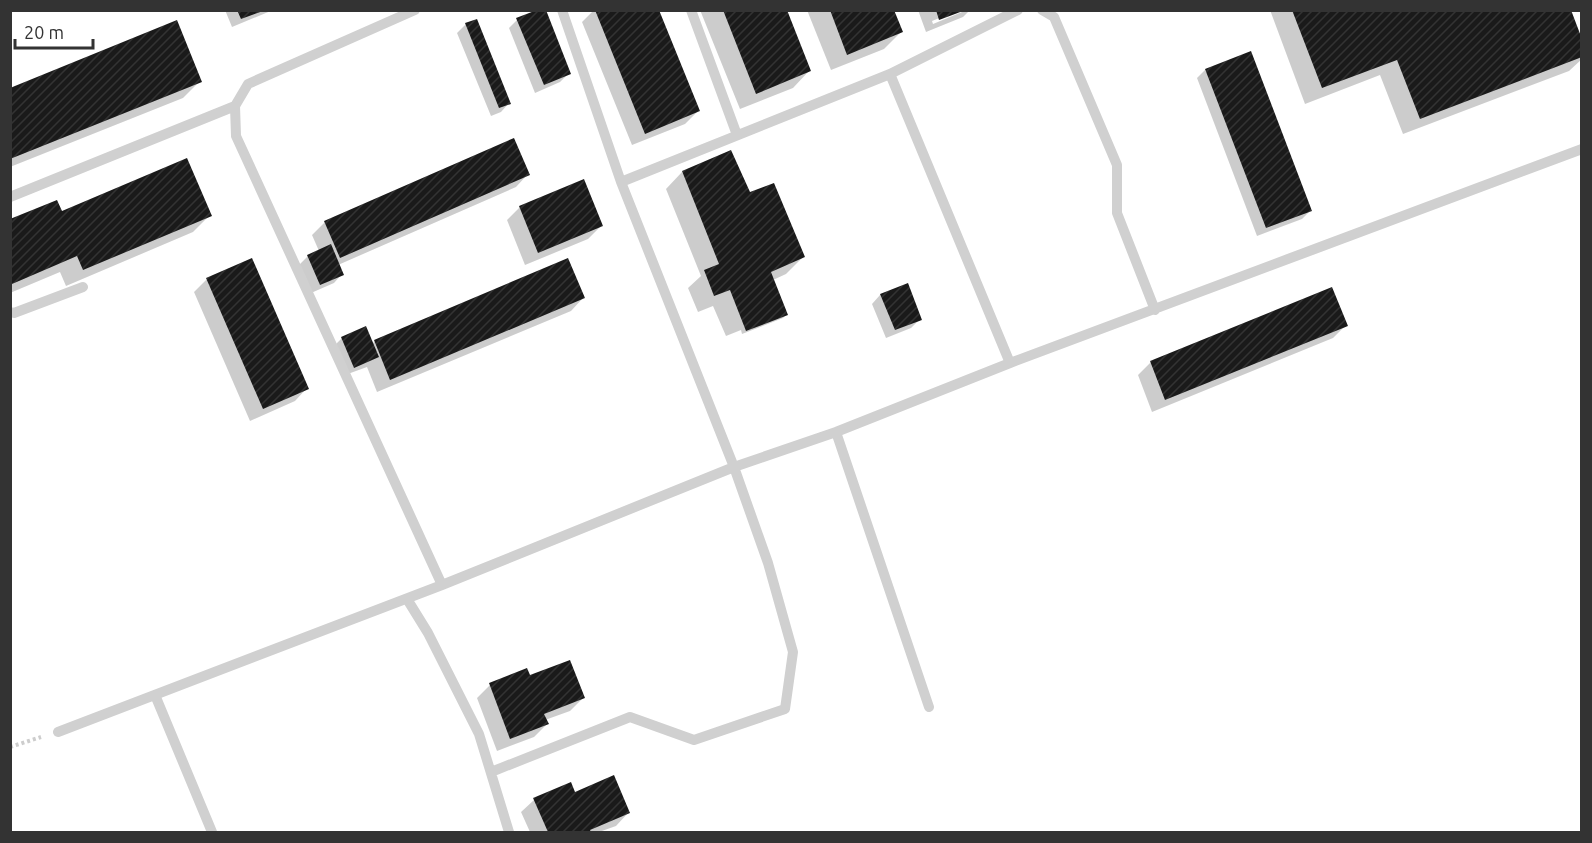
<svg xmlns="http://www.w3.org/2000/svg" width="1592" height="843" font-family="Ubuntu,sans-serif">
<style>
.shadow{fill:#0003}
.building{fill:url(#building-hatch)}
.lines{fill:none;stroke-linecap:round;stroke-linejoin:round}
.path{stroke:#cdcdcd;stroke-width:4;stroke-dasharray:3 3;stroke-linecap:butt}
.lane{stroke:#d0d0d0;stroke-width:10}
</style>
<defs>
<pattern id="building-hatch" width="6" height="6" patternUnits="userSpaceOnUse" patternTransform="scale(1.5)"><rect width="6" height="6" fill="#1a1a1a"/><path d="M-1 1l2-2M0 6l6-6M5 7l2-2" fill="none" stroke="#333"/></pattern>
</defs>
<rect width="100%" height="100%" fill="#fff"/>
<!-- shadow -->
<path class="shadow" d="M225,10H273L232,27Z
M594,10H657L698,111L685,124L632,145L582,22Z
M700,10H785L809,71L793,88L740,109Z
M807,10H892L901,32L884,49L831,70Z
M918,10H959L932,21L933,24L962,12V10H970L963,17L926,32Z
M1270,10H1569L1582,44V59L1569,71L1403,134L1380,75L1305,104Z
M517,20L569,73L560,82L535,93L509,28Z
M466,24L509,103L501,112L491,116L457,33Z
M1205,70L1311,210L1302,219L1257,236L1197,78Z
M200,81L183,98L10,167V89Z
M682,172L749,194L803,257L786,274L773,280L787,314L783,318L742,334L741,330L726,336L713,306L698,312L688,288L701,276L666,189Z
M528,174L516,187L338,265L342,274L334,283L311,293L299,265L308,256L319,251L312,235L325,222Z
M520,207L601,226L588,239L525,265L507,220Z
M210,215L193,232L66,286L60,272L10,293V221Z
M251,260L307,388L295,401L250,421L194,292L206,280Z
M880,295L920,319L911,328L886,338L872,304Z
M583,298L571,311L377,392L367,367L345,375L333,347L342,338L372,344L375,341Z
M1346,325L1333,338L1152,412L1138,375L1151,362Z
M526,670L529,677L583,698L570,711L545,720L547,724L534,737L497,751L477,698L490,685Z
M574,794L628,813L616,826L599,832H530L521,812L534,800Z"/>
<!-- building -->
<path class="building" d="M237,10H263V11L241,19Z
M537,10H546L571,74L544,85L516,18Z
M595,10H659L700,111L645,134Z
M723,10H787L811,71L756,94Z
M830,10H894L903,32L847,55Z
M936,10H962L963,11L939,20Z
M1292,10H1571L1582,39V57L1420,119L1397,60L1322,88Z
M477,19L511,104L499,108L465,23Z
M177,20L202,82L10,159V88Z
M1251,51L1312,211L1266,228L1205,69Z
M514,138L530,175L340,258L324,221Z
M731,150L750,192L774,183L805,257L771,272L788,315L746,331L730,290L714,296L704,270L719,264L682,171Z
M187,158L212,216L83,270L77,256L12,284L10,219L57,200L62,211Z
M584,179L603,226L538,253L519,206Z
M331,244L344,275L320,285L307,255Z
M252,258L309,389L263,409L206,278Z
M568,258L585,298L390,380L374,340Z
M908,283L922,320L895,330L880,294Z
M1332,287L1348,326L1165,400L1150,361Z
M366,326L379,357L354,368L341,337Z
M570,660L585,698L544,714L549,724L510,739L489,683L527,668L530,675Z
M614,775L630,813L590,830L591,832H548L533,798L571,782L575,792Z"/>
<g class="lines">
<!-- path -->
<path class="path" d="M10,747L41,737"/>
<!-- lane -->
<path class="lane" d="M415,10L248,84L235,106L236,136L442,585
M562,10L621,182
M691,10L737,135
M1042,10L1054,17L1117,165V213L1155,310
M890,74L1010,363
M10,197L235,106
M10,312L14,313L83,287
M836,432L929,707
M407,599L428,633L479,734L509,832
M155,695L212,832
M58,732L442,585L734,467L836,432L1010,363L1582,149
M491,772L630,717L694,740L785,709L793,652L768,563L734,467L621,182L890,74L1018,10"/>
</g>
<!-- border -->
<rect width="1592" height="843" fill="none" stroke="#333333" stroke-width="24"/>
<!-- scale -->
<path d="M15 39v9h78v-9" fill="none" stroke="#333333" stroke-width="3"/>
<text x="24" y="39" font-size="18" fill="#333333" stroke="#ffffff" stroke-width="4.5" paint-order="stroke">20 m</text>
</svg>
